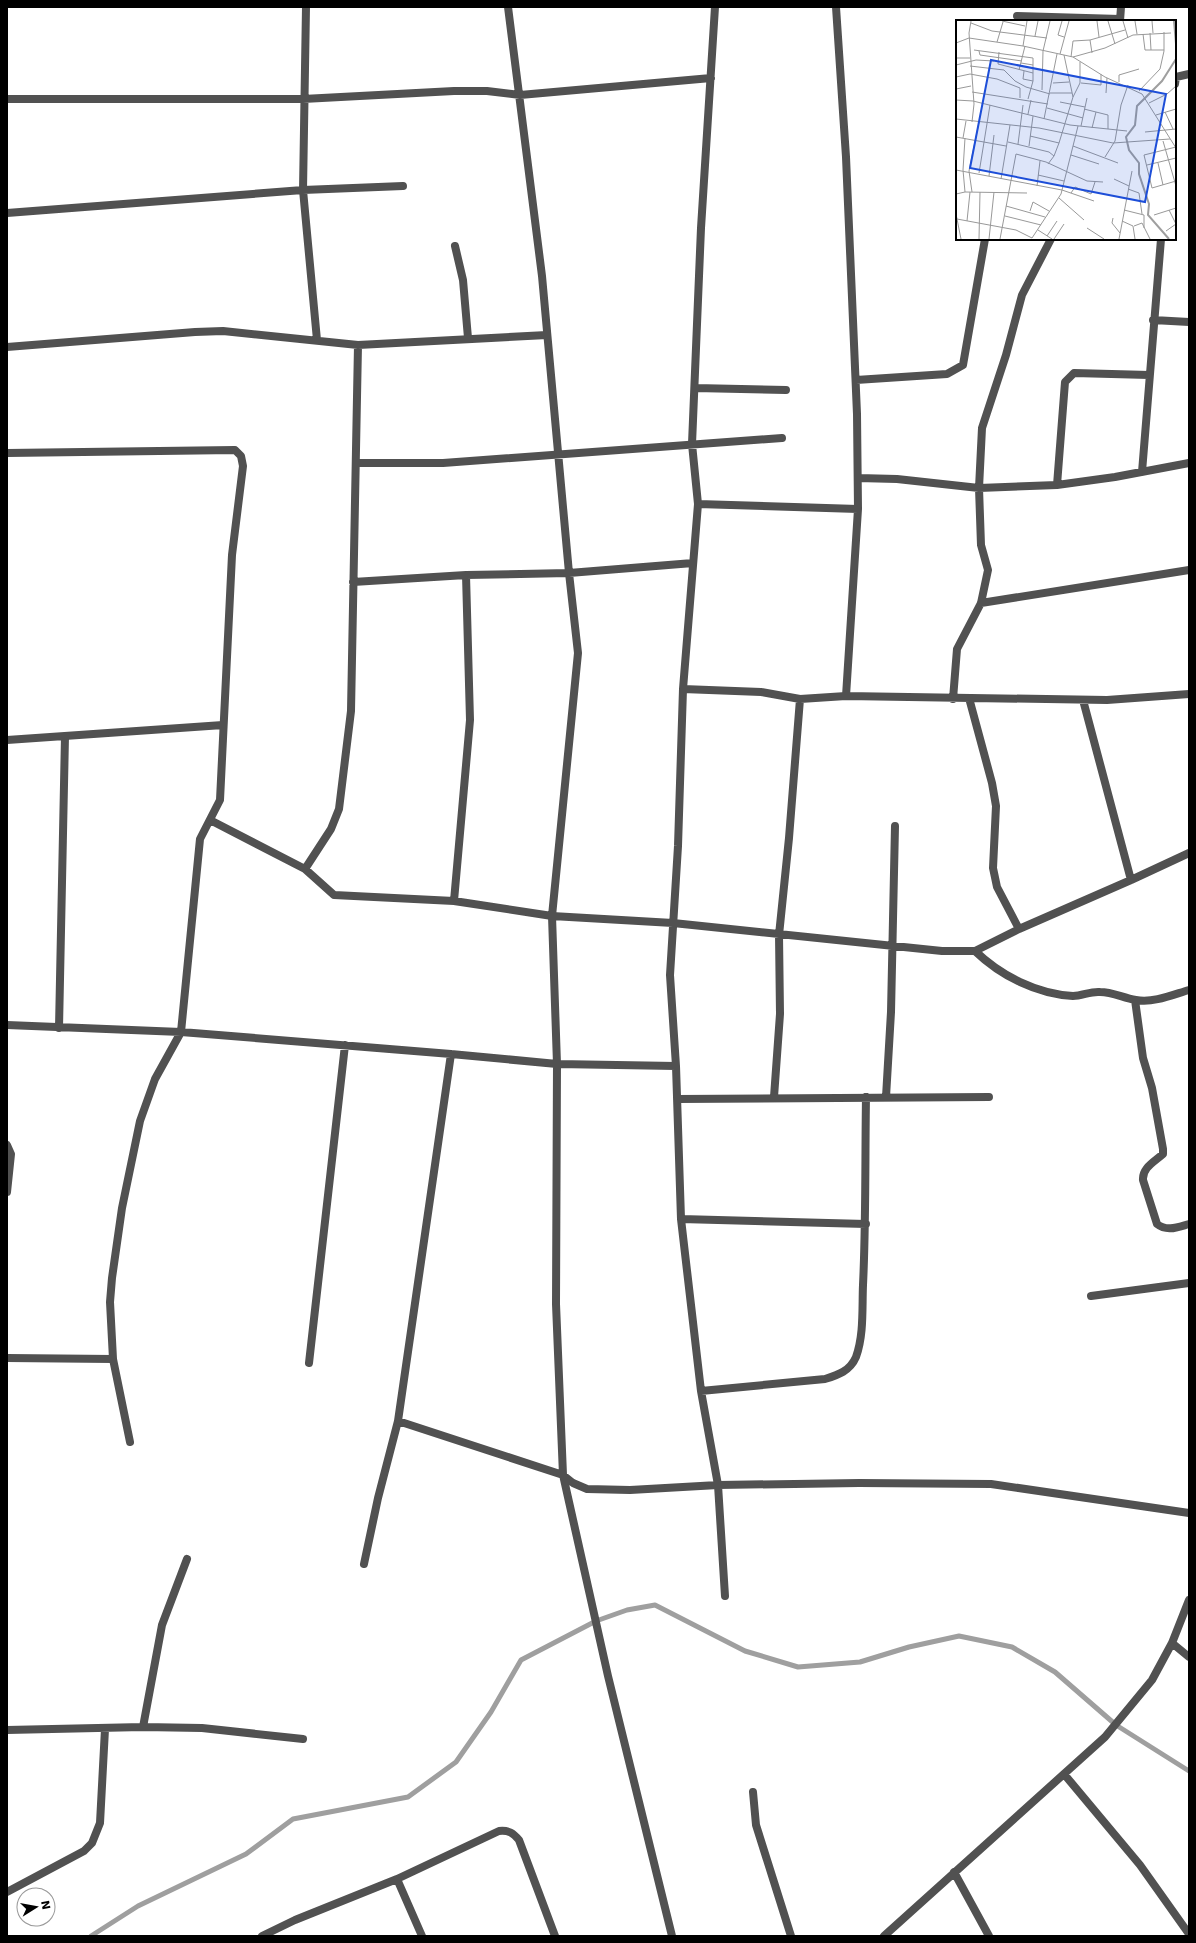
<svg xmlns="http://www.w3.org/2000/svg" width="1196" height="1943" font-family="'DejaVu Sans',sans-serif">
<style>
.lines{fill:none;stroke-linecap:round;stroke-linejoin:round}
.stream{stroke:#9f9f9f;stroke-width:5}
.minor{stroke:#515151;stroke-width:8}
.inset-river{fill:none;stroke:#9f9f9f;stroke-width:2}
.inset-road{fill:none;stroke:#999;stroke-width:1}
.view{fill:#1d4ed8;fill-opacity:0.15;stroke:#1d4ed8;stroke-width:2}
.inset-edge{fill:none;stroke:#000;stroke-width:2}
</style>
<rect width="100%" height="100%" fill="#fff"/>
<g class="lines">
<!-- stream -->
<path class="stream" d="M91,1936L138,1906L246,1854L293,1819L408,1797L456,1762L491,1712L521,1660L596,1621L627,1610L655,1605L745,1651L798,1667L860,1662L909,1647L959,1636L1012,1647L1055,1672L1116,1725L1189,1771"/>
<!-- minor -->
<path class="minor" d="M306,7L303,190L317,340
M508,7L542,276L569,573L578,653L552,916L557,1064L556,1304L563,1475L608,1676L672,1936
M715,7L701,228L692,444L698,504L683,689L678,846L670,975L676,1066L681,1219L701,1391L718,1485L725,1596
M836,7L846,157L857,414L858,509L846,696
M1017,16L1120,19
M1120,21L1121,7
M1175,84L1176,77L1189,74
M7,99H303L454,91H487L520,95L711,78
M7,213L303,190L403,186
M455,246L463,280L468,338
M1153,320L1189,322
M7,347L195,332L223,331L358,345L547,335
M856,380L947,374L963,365L985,239
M695,388L786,390
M7,453L235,450L241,456L243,466L232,555L220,800L200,839L181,1032L155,1079L140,1121L122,1208L112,1278L110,1302L113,1359L130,1442
M356,463H443L782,438
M1142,472L1161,239
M858,478L897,479L979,488L1057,485L1115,477L1189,463
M1057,485L1065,382L1074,373L1149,375
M698,504L858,509
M466,575L470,720L454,901L552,916L673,923L942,951H975L1019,929L1131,880L1189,853
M353,582L466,575L569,573L693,563
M981,603L1189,570
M683,689L761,692L800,699L846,696L1107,700L1189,694
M969,698L992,783L996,806L993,868L997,887L1019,929
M953,699L957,649L981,603L988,570L981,545L979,488L982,428L1006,355L1022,295L1051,239
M1083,700L1131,880
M7,740L223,725
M210,820L305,869L331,829L339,809L351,711L358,345
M305,869L334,895L454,901
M975,951C1001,976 1037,994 1073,996C1082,996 1091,991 1100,992C1113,992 1123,998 1136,1000C1154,1003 1172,995 1189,990
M1135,1000L1143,1058L1152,1088L1163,1149V1154C1154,1162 1142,1168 1143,1180L1157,1224C1167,1232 1178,1227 1189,1224
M7,1025L181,1032L451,1054L557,1064L676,1066
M59,1028L65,736
M774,1097L780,1014L779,935L789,838L800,699
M886,1097L891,1012L895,826
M677,1099L989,1097
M7,1145L11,1154L7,1192
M681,1219L866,1224
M1091,1296L1189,1283
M7,1358L113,1359
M309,1363L345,1045
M701,1391L825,1379C838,1375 850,1371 856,1357C864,1335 862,1309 863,1285C866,1223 865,1160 866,1097
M398,1421L563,1475L573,1483L587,1489L630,1490L718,1485L859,1483L991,1484L1189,1513
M364,1564L378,1498L398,1421L451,1054
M1172,1643L1189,1657
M143,1727L162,1625L187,1559
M7,1730L143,1727L202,1728L303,1739
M1064,1774L1140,1865L1189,1934
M753,1792L756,1825L791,1936
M954,1872L989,1936
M397,1879L422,1936
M7,1892L84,1851L92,1843L100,1823L105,1729
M262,1936L295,1920L397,1879L499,1831C509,1830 513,1833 519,1840L555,1936
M884,1936L1105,1737L1152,1680L1172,1643L1189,1600"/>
</g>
<!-- overview -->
<g transform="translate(956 20)">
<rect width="220" height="220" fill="#fff"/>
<path class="inset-river" d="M218,1L220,24M213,219L192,195L193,184L183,154V143L173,130L170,117L179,105L181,86L206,61L220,39"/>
<path class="inset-road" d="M15,1L13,13L18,84L16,102M46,1L69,6M106,1L102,15L108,17M141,1L143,17M152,1L159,24M167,1L172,18M179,1L181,14M196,1L197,13M15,3L36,11L91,18M194,13L195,30M187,14L189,30H208M79,16L82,1M134,20L136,33M41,22L47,2M0,23L13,18L67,26L117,37L149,57L186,74L220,128M67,26L71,1M18,30L77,38V61L72,79M23,31L24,35L66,41M43,32L42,44L77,53M104,34L113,1M108,35L117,77M115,37L117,21L134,20L169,10M117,37L149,28L177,15L215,13M0,38H14M65,43L77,45M0,45L20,40L38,41M14,46L48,50L59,61L70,67L94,74M63,50L69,26M68,51L67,59L77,61M0,57L14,54L41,59L64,68V78M163,62V55L183,49M97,63L113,62M125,63L145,65V54M0,69L15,66M86,70L87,31L94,1M183,71L204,49L208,31V12M16,72L92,84M94,73H116M150,73L151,58M0,80L17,81L114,105L171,111M104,82L129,87M193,83L211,74L220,66M91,88L127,98M128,89L152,95V109M209,92L217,109M72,94L75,80M200,95L220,89M0,99L83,108L157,123L214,119M88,99L101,34M125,106L131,78M136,108L140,92M189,112L220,109M74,116L103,123L117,77L124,63V42M0,117L50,126M7,118L10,101M9,118L7,150L9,172M207,121L220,166M52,122L93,132L98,136L92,144M62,124L67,85M73,126L77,96M117,126L162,143M220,127L188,135L196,168L220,161M115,135L143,144M98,136L103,123M149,137L159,121L165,85L172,65M202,143L207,165M191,145L220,138M0,150L106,170L138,181M23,153L34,85M82,155L108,161M33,156L38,115M45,159L54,105M158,159L173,166M81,166L84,141M172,169L183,173L186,194M16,172L13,151L23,102M115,173L119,167L135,174L139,162M0,174L9,172L71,173M103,178L128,200M50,186L89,197M168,190L188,195V208M213,190L220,204M74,191L77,182L93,191M0,194L5,219M198,195L220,188M49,196L85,205M157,198L156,203L164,213M1,199L60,210L76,218L105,174L122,106M11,201L14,172M166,201L177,206L179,219M178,206L186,203L194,219M131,208L148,219M82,210L96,219M210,211L220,204M91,216L101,201M23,219L24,172M33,219L38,172M44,219L60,134L90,142L131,161L147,162M98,219L108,204M163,219L176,151"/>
<path class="view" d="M35,40L210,74L189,182L14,148Z"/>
<rect width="220" height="220" class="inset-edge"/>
</g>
<!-- border -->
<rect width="1196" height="1943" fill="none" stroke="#000000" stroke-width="16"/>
<!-- north arrow -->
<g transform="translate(36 1907) rotate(79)"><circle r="19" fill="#ffffff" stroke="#999999"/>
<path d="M0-3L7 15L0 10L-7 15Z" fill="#000000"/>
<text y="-6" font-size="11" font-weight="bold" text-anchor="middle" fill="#000000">N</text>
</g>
</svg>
